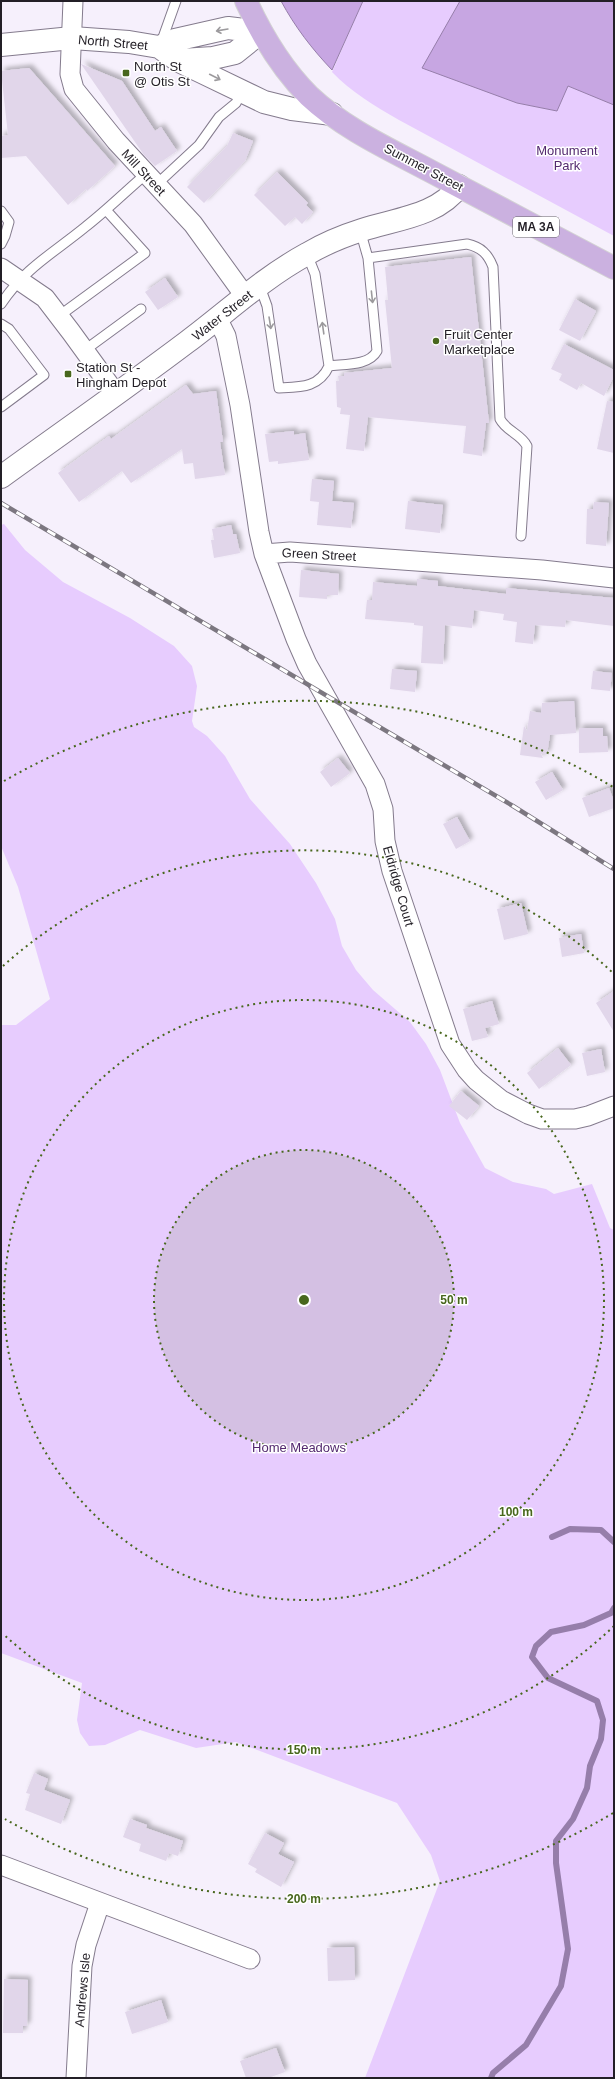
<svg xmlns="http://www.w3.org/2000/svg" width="615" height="2079" font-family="Helvetica,sans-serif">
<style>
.green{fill:#e7ccfe}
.water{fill:#c7a6e2;stroke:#967eaa}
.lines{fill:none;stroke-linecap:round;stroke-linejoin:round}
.stream{stroke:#967eaa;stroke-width:6}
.building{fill:#e1d6ea;filter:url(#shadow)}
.lane-casing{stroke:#847b8d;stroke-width:11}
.street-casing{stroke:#847b8d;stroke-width:21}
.secondary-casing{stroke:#847b8d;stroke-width:24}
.primary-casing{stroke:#d3d2d4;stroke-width:24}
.lane{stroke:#fff;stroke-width:9}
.street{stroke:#fff;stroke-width:19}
.secondary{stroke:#fff;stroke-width:22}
.primary{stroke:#cbb1e0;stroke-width:22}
.rail-casing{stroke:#7c7780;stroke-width:4.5}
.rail{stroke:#fff;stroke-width:3;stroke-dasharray:9;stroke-linecap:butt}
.oneway{stroke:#9c9a9d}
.ring{fill:none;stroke:#48671d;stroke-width:2;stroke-dasharray:2 4}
.poi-dot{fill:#48671d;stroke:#fff;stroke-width:1.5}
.labels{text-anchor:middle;stroke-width:3;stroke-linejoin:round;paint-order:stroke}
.shield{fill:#fff;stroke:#656267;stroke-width:1}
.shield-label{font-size:12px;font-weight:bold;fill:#231f26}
.street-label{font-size:13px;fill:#231f26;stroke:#fff}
.poi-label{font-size:13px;fill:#231f26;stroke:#fff;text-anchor:start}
.park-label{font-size:13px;fill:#53296f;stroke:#fff}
.centre{fill:#48671d;stroke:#fff;stroke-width:2}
.ring-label{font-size:12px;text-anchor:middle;font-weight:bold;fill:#48671d;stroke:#fff;stroke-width:3;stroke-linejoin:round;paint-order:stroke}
</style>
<defs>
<filter id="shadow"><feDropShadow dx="3.5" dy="-3.5" stdDeviation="2" flood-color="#0004"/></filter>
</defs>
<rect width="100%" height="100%" fill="#f6f0fc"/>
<!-- green -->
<path class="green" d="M363,1H460L423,68L517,103L557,111L568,86L614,105V236L399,120C375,106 351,92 332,72Z
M4,524L25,550L63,582L130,618L174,646L192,666L197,686L192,721L194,727L207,736L225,756L250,799L290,844L316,883L335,919L342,946L356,970L373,990L410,1022L426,1044L440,1070L460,1123L485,1168L513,1182L546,1189L554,1194L592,1184L610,1228L614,1230V2078H365L440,1881L431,1855L397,1803L236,1742L196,1748L140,1730L105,1745L89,1746L80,1733L77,1720L82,1683L1,1653V1025H16L50,999L18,887L1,846V525Z"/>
<!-- water -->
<path class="water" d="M281,1H363L332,70C312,49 295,27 281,1Z
M460,1H614V105L568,86L557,111L517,103L422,68Z"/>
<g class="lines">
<!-- stream -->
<path class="stream" d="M552,1537L570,1529L601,1530L614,1542
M491,2078L493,2073L526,2045L561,1986L568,1949L556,1863V1841L573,1819L587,1788L590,1766L601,1739L603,1720L597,1701L548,1678L532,1657L536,1646L551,1632L584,1625L611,1613L614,1608"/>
</g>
<!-- building -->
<path class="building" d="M81,64L122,81L155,131L161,127L177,151L155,166L144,155Z
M29,68L115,166L87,191L86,189L68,205L26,156L1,158V136L8,135L1,71Z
M233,133L253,141L245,161L204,203L187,187L227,146Z
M277,172L308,203L306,205L313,212L302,224L295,217L285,226L254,195Z
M471,257L489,423H486L482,456L463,453L466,426L368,417L364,451L346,449L350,415L340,414L341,408L337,407L336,381H339L338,376H344V373L392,368L385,300H388L385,267Z
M165,278L178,297L158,310L145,292Z
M575,299L596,311L580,341L559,330Z
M564,344L614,370V376L604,396L581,383L577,390L559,380L562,374L551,369Z
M186,385L193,394L216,391L223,442H220L225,475L195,479L193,463L184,464L182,449L131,483L122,471L79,502L58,473L109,436L111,439Z
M607,401L614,402V453L597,449Z
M294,431V435L305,433L309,460L278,464V461L269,462L265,434Z
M312,479L334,481L332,501L354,503L351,528L317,525L319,502L310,501Z
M408,501L443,505L440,533L405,529Z
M594,502L609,503L606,546L586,544L587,509H593Z
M231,525L233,534H236L240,553L214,558L211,540H214L212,529Z
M301,570L339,574L338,595H327V599L299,597Z
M417,579L438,581V586L506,594V588L614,598V626L566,620L565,627L535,625L533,644L515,642L517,622L503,620L504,614L474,610L472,628L445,625L443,664L421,663L423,626L414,625V623L365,619L367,600H372L373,582L417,586Z
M392,669L417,671L415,692L390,689Z
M593,671L612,673L610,691L591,689Z
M574,701L576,733L550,735L547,754H541L543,758L520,755L524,726L527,731L530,711L541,713L542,703Z
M579,728H603V736H607L608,752L579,753Z
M338,758L350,773L331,787L320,772Z
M552,772L563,790L546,800L535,782Z
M609,788L614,801V808L589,817L582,798Z
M457,817L470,841L456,849L443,824Z
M521,903L528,934L504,940L497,909Z
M581,934L584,953L562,957L559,938Z
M614,991V1032L596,1003Z
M492,1001L499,1024L485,1028L488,1037L472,1041L463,1009Z
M558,1048L571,1065L539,1089L527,1073Z
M601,1049L605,1072L587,1076L582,1053Z
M461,1091L479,1106L467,1120L449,1106Z
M34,1773L48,1779L44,1790L70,1800L61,1824L25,1810L30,1794L26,1793Z
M130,1819L147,1825L146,1828L183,1841L178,1856L169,1853L166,1861L139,1851L141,1844L123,1837Z
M265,1833L284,1843L278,1854L294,1862L281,1887L255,1872L257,1869L248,1864Z
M354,1947L355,1980L328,1981L327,1948Z
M4,1979L28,1980L27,2026H23V2033H3Z
M161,2000L168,2022L132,2034L125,2012Z
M276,2048L285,2072L268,2078H246L240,2061Z"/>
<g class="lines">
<!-- lane casing -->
<g class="lane-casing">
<path id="lane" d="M161,43L176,1
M156,185L199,145L219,117L236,103L242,91
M1,211L9,222L5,236L1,244
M368,258L467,244C481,247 488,254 493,267L500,419C506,431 521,434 527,446L521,536
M257,287L263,295L267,306L279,388C300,387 319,388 329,366L315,274L307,254
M1,304C25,268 52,254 84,228C106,211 125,192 146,174
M59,316L145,253L106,210
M1,324L9,329L44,375L1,407
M85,350L141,309
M329,366C344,364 369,366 377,351L368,258L360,230"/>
</g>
<!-- street casing -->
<g class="street-casing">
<path id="street" d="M73,1L70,74L74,89L116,141L193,224L245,296
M1,268L45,298L71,332L116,394
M217,318L226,336L240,405L259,532L264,554L296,639L307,664L375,784L383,809L385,841L392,871L450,1044L467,1070L476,1080L501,1100L528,1114L542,1119H575L588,1116L614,1106
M264,554L290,552L542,570L614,578
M1,1865L250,1959
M76,2078L82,1966L86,1945L100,1903"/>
</g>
<!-- secondary casing -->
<g class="secondary-casing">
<path id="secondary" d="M1,45L72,38L129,42L159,47L179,61L264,102L292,109L332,114
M159,47L175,40L228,28L261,32
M182,60L213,58L235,53L261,32
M1,477C63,432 126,388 187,342C227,312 263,278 307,254C324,244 343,236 362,230C395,219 438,216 459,186"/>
</g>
<!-- primary casing -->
<g class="primary-casing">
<path id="primary" d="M246,1C262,36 281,68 309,96C344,129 391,150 432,172C493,204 553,236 614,268"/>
</g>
<!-- lane -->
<use href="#lane" class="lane"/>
<!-- street -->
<use href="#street" class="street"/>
<!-- secondary -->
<use href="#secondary" class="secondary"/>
<!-- primary -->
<use href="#primary" class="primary"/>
<!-- rail casing -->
<g class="rail-casing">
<path id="rail" d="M1,503L513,806L614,869"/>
</g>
<!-- rail -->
<use href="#rail" class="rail"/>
</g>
<!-- one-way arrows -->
<defs><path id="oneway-shaft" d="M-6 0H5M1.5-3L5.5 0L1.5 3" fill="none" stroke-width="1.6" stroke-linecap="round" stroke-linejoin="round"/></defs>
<g class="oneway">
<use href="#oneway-shaft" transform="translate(222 30) rotate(170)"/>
<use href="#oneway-shaft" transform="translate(215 77) rotate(27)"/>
<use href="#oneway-shaft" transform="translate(372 297) rotate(84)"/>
<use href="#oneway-shaft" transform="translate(270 323) rotate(81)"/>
<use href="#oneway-shaft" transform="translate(323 328) rotate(-98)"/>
</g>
<!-- distance rings -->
<circle cx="304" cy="1300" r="150" fill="#48671d" fill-opacity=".12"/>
<g class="ring">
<circle cx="304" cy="1300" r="150"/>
<circle cx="304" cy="1300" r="300"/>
<path d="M614 1626A450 450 0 0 1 3 1634M3 966A450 450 0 0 1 614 974"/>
<path d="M613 1813A599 599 0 0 1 5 1819M4 781A599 599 0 0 1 613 787"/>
</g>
<!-- markers -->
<g class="poi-dot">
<rect x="122" y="69" width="8" height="8" rx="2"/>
<circle cx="436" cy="341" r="4"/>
<rect x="64" y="370" width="8" height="8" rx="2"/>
</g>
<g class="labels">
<!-- shield labels -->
<rect class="shield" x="513" y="217" width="46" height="20" rx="3"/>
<g class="shield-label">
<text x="536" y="231">MA 3A</text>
</g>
<!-- street labels -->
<g class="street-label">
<text transform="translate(113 42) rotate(5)" y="5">North Street</text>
<text transform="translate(424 167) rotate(28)" y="5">Summer Street</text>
<text transform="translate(144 172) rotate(47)" y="5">Mill Street</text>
<text transform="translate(222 315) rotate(-38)" y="5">Water Street</text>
<text transform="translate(319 554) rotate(3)" y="5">Green Street</text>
<text transform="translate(399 886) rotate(74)" y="5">Eldridge Court</text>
<text transform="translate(82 1990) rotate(-85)" y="5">Andrews Isle</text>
</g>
<!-- poi labels -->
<g class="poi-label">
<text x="134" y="71">North St<tspan x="134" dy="15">@ Otis St</tspan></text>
<text x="444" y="339">Fruit Center<tspan x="444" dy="15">Marketplace</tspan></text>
<text x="76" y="372">Station St -<tspan x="76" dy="15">Hingham Depot</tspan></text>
</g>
<!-- park labels -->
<g class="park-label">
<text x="567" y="155">Monument<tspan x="567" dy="15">Park</tspan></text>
<text x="299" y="1452">Home Meadows</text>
</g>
</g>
<circle cx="304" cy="1300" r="6" class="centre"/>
<g class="ring-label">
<text x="454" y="1304">50 m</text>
<text x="516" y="1516">100 m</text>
<text x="304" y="1754">150 m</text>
<text x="304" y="1903">200 m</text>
</g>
<!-- border -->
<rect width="615" height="2079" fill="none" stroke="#231f26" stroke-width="4"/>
</svg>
